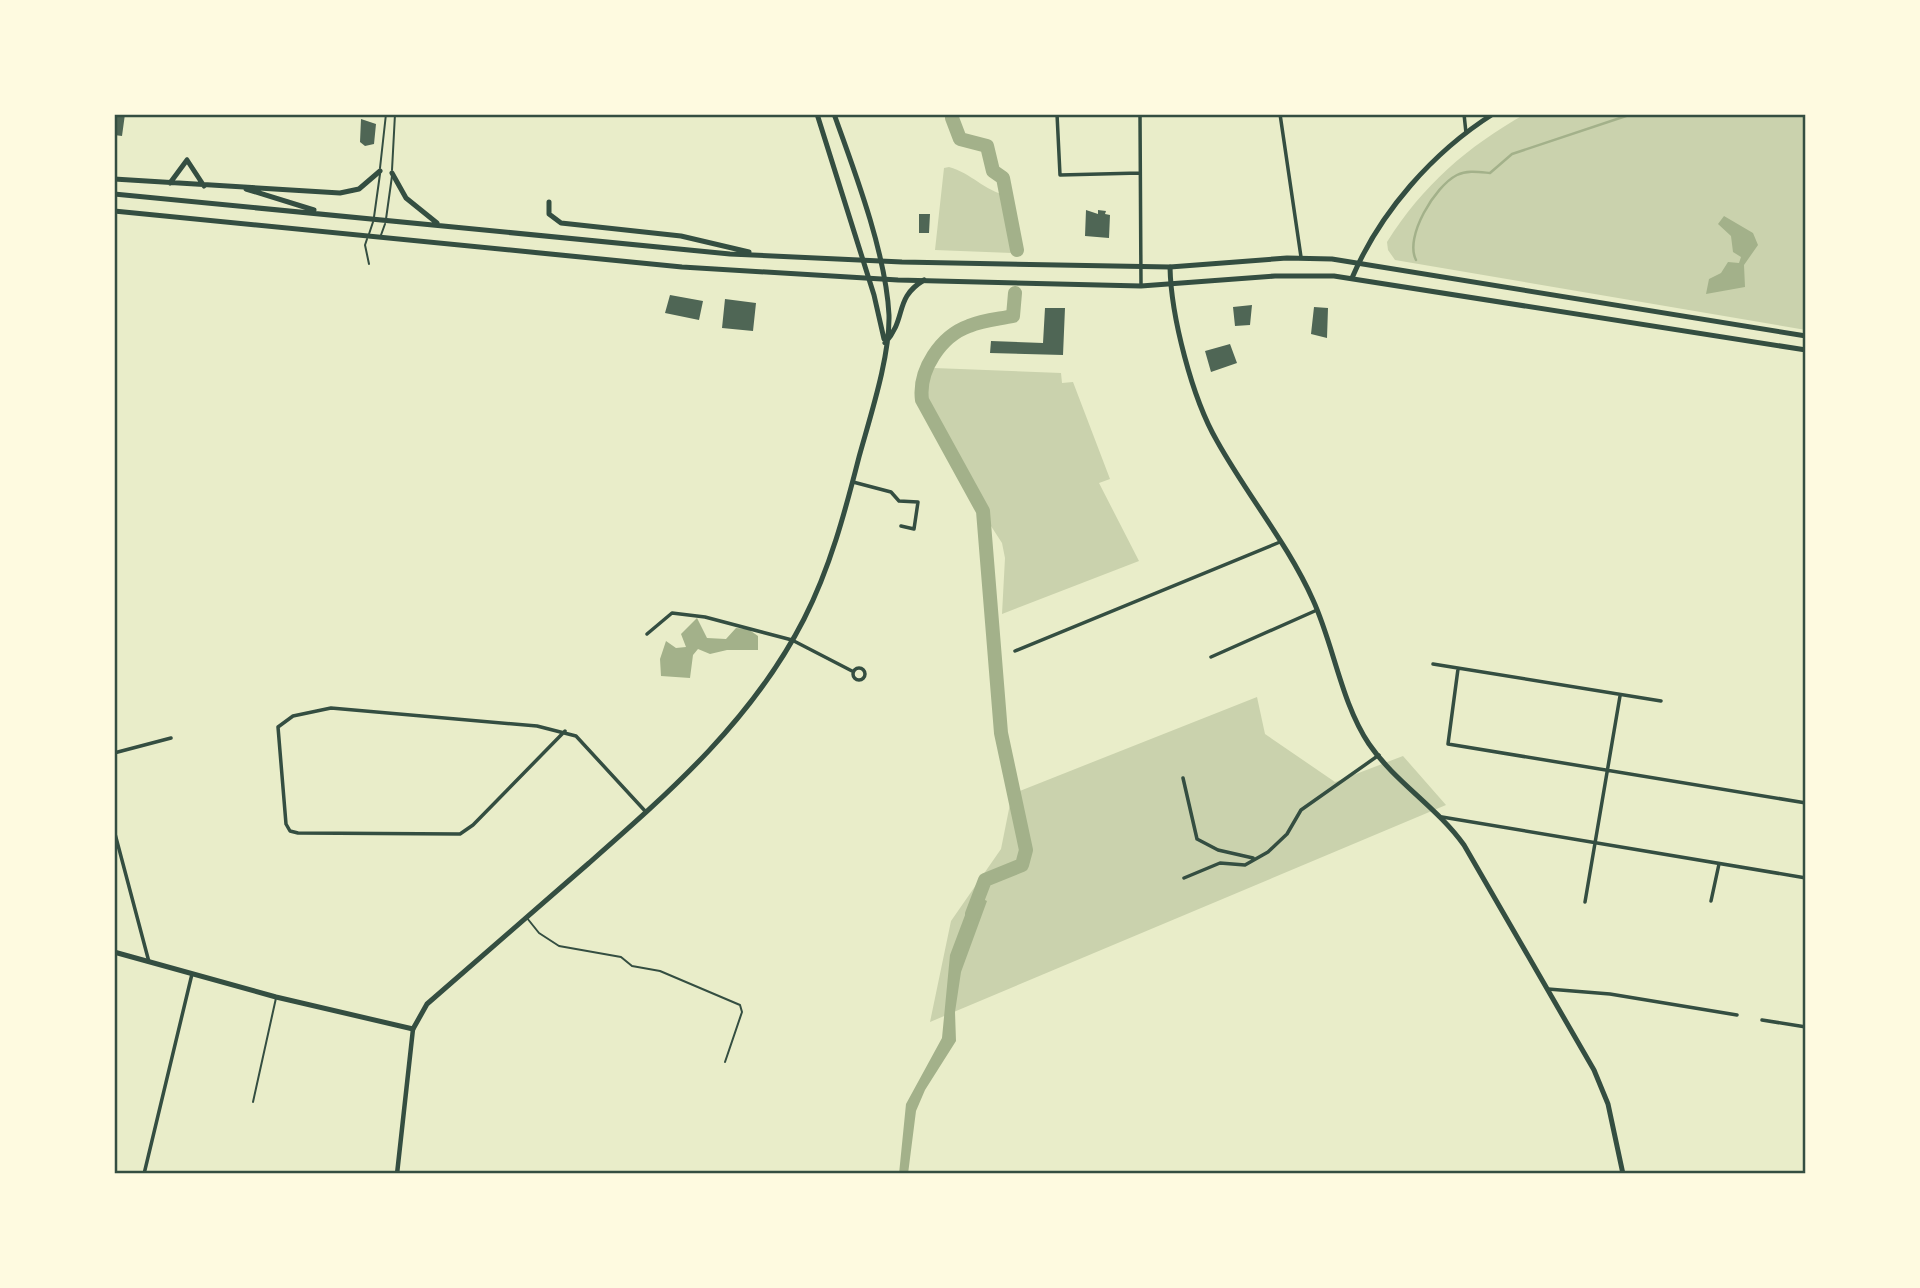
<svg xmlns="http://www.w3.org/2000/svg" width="1920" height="1288" font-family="'Noto Sans',sans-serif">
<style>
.green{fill:#cad2ad}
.water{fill:#a3b18a}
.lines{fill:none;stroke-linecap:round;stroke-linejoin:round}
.stream{stroke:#a3b18a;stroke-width:2.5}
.river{stroke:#a3b18a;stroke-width:14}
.building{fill:#4f6655}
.service{stroke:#344e41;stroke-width:2}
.minor{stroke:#344e41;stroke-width:3.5}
.tertiary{stroke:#344e41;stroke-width:4.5}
.secondary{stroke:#344e41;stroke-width:5}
.primary{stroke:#344e41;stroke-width:5}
.neatline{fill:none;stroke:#344e41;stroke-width:2.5}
</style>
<rect width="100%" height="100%" fill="#e9edc9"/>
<!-- green -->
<path class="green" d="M1525,114H1806V330L1395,260L1388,250L1387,242C1423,185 1467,147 1525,114Z
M949,167C971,173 985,191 1006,195L1003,201L1012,253L935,250L944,168Z
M934,368L1061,373L1062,383L1073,382L1110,479L1099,483L1139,561L1002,614L1005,558L1002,543L978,506L925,394V384Z
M1257,697L1265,734L1335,782L1403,756L1446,805L930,1022L951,921L1001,849L1012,794Z"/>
<!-- water -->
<path class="water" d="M1724,216L1753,233L1758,245L1744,265L1745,287L1706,294L1709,279L1721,273L1728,262L1739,263L1741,257L1733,252L1731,236L1718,224Z
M697,618L707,638L726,639L736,628L748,629L758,636V650H727L710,654L698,649L693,655L690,678L661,676L660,659L666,641L676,648L686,647L681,634Z
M973,894L987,901L961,972L955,1012L956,1041L925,1090L916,1111L908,1174H899L906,1104L942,1038L950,955Z"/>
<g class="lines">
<!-- stream -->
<path class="stream" d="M1416,260C1404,237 1435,186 1457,175C1467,170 1479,172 1490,173L1512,154L1632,114"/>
<!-- river -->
<path class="river" d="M953,114L952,118L960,139L987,146L993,171L1003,178L1017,250
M972,914L985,880L1022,865L1026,850L1001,733L983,511L922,400C918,370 941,336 969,326C983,320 999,319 1013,316L1015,293"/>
</g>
<!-- building -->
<path class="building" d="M114,114H125L122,136L114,135Z
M361,119L376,124L374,144L365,146L360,142Z
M1086,210L1098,214V210L1106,211L1105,214L1110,215L1109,238L1085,236Z
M919,214H930L929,233H919Z
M670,295L703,301L699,320L665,313Z
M725,299L756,303L753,331L722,328Z
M1252,305L1250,325L1235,326L1233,307Z
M1314,307L1328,308L1327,338L1311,334Z
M1045,308H1065L1063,355L990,353L991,341L1043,343Z
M1230,344L1237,363L1211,372L1205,351Z"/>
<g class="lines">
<!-- service -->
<path class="service" d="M380,168L386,114
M392,170L395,114
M374,217L380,174
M386,219L392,176
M369,234L373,222
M381,235L385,224
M367,239L365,245L369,264
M527,918L539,933L559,946L621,957L632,966L660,971L740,1005L742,1012L725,1062
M253,1102L276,998"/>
<!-- minor -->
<path class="minor" d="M1057,114L1060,175L1140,173
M1140,114L1141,286
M1280,114L1301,257
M1464,114L1466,133
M853,482L891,492L899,501L918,502L914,529L901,526
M647,634L672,613L705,617L792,640L852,671
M1015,651L1280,542
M1211,657L1317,610
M1433,664L1661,701
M853 674a6 6 0 1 1 12 0a6 6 0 1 1-12 0Z
M1458,669L1448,744L1806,803
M565,731L473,825L460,834L298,833L290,831L286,824L278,727L293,716L331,708L537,726L576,736L646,812
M114,753L171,738
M1183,778L1197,839L1218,850L1253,858
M1442,817L1806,878
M114,830L149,962
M1184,878L1220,863L1245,865L1268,852L1287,834L1301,810L1379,755
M1711,901L1719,864
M1585,902L1620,696
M1548,989L1610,994L1737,1015
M1762,1020L1806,1027
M144,1174L192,974"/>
<!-- tertiary -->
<path class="tertiary" d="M397,1174L413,1029"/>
<!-- secondary -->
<path class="secondary" d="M817,114L874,295L884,339
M1170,267C1171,316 1192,398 1217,441C1247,495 1288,544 1313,600C1334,646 1341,702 1369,744C1395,782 1437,807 1464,845L1594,1070L1608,1104L1623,1174
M1352,278C1380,212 1433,152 1493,114
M885,343C908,317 893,299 924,280
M114,952L276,997L413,1029L427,1004C481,957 535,910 589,863C672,790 753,719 804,619C830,568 845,512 859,457C870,417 890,357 889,315C886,254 855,172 834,114"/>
<!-- primary -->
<path class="primary" d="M187,160L204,186
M392,173L406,198L437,223
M114,179L340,193L359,189L380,171
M170,183L187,160
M246,189L314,210
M114,194L730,254L902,262L1170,267L1287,258L1332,259L1806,336
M549,202V214L561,223L681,236L749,252
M114,211L682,267L898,280L1141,286L1275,276H1334L1806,350"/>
</g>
<!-- border -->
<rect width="1920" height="1288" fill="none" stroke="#fefae0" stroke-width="231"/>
<rect x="116" y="116" width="1688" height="1056" class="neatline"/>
</svg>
